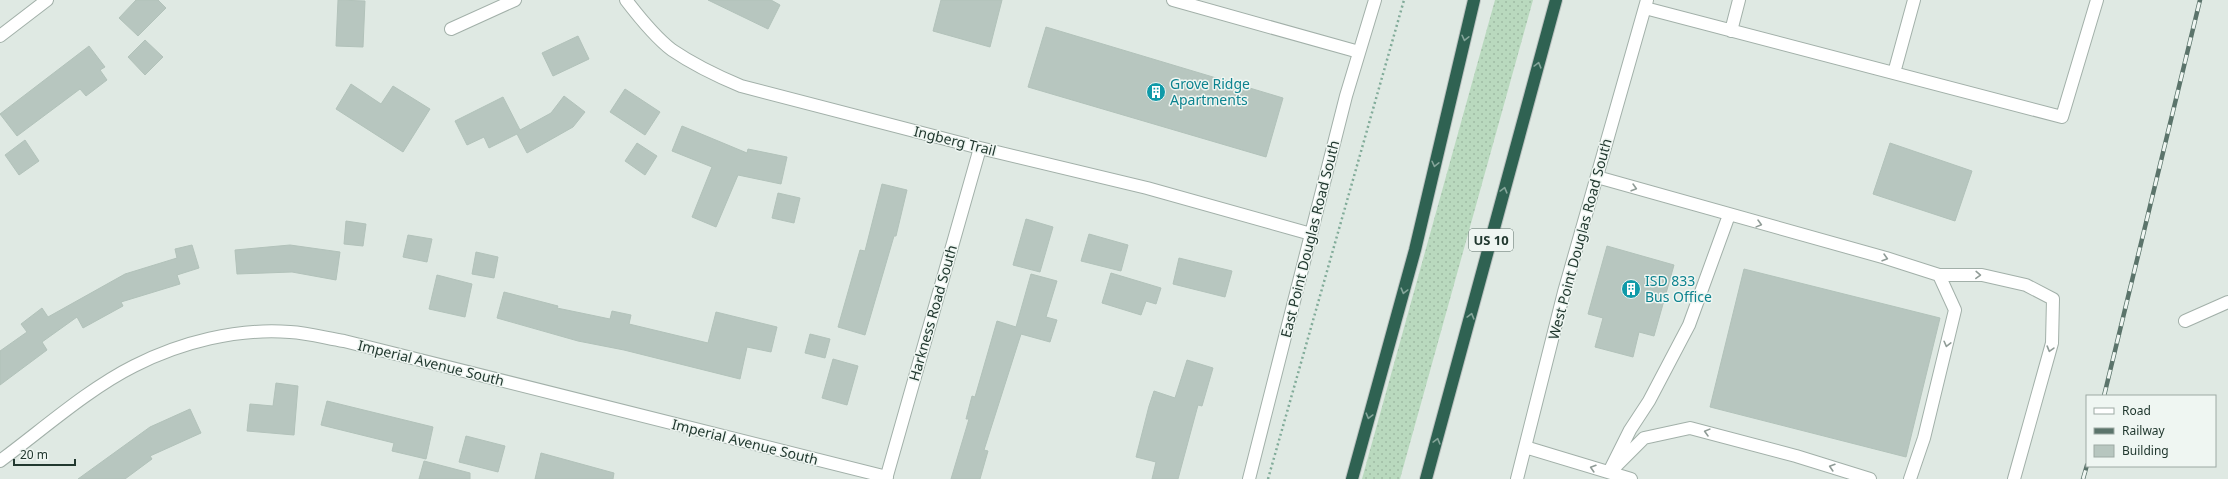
<svg xmlns="http://www.w3.org/2000/svg" width="2228" height="479" font-family="'Noto Sans',sans-serif">
<style>
.grass{fill:url(#grass-dots)}
.building{fill:#b7c6bf;stroke:#b2c2ba}
.lines{fill:none;stroke-linecap:round;stroke-linejoin:round}
.minor-casing{stroke:#a2b0a9;stroke-width:14}
.highway-casing{stroke:#bcc3c1;stroke-width:14}
.path{stroke:#81ab99;stroke-width:2.5;stroke-dasharray:2 3;stroke-linecap:butt}
.minor{stroke:#fff;stroke-width:12}
.highway{stroke:#2f6252;stroke-width:12}
.rail-casing{stroke:#5b746b;stroke-width:4.5}
.rail{stroke:#eff6f2;stroke-width:3;stroke-dasharray:9;stroke-linecap:butt}
.oneway{stroke:#85a59a}
.oneway2{stroke:#909c97}
.labels{text-anchor:middle;stroke-width:3;stroke-linejoin:round;paint-order:stroke}
.shield{fill:#eff6f2;stroke:#5f716a;stroke-width:1}
.shield-label{font-size:13px;font-weight:bold;fill:#21382f}
.culture-label{font-size:14px;fill:#0d838f;stroke:#eff6f2;text-anchor:start}
.street-label{font-size:14px;fill:#21382f;stroke:#eff6f2}
</style>
<defs>
<pattern id="grass-dots" width="8" height="8" patternUnits="userSpaceOnUse"><rect width="8" height="8" fill="#b9d9be"/><path d="M2 2h.1M6 6h.1" fill="none" stroke="#9fbba4" stroke-width="1.8" stroke-linecap="round"/></pattern>
</defs>
<rect width="100%" height="100%" fill="#dfe9e3"/>
<!-- grass -->
<path class="grass" d="M1495,0H1533L1400,479H1362Z"/>
<!-- building -->
<path class="building" d="M136,0H158L166,8L138,36L119,18Z
M338,0L365,1L363,47L336,46Z
M708,0H771L780,5L768,29Z
M941,0H1002L990,47L933,31Z
M1046,27L1283,98L1266,157L1028,87Z
M578,36L589,59L553,76L542,53Z
M145,40L163,57L145,75L128,57Z
M89,46L105,67L100,70L107,80L86,96L80,89L17,136L0,114Z
M351,84L381,104L393,86L430,109L403,152L336,109Z
M625,89L660,112L645,135L610,112Z
M564,96L585,112L573,127L527,153L517,134L489,148L484,137L467,145L455,121L503,97L520,130L551,113Z
M682,126L747,153L748,149L787,157L781,184L738,175L716,227L692,217L712,167L672,151Z
M25,140L39,161L19,175L5,155Z
M637,143L657,156L645,175L625,161Z
M1890,143L1972,171L1955,221L1873,194Z
M882,184L907,190L896,236H894L865,335L838,327L860,250L865,251Z
M778,193L800,198L794,223L772,218Z
M1026,219L1053,227L1040,272L1013,265Z
M346,221L366,224L363,246L344,244Z
M1089,234L1128,245L1121,271L1081,261Z
M408,235L432,239L427,262L403,257Z
M192,245L199,268L177,275L180,284L121,302L123,306L83,328L77,317L42,342L47,350L0,385V351L27,332L21,324L42,308L48,317L125,274L177,258L175,249Z
M290,245L340,252L336,280L292,272L237,274L235,250Z
M1607,246L1674,265L1654,336L1639,332L1633,357L1595,347L1603,318L1588,314Z
M476,252L498,257L494,278L472,274Z
M1179,258L1232,271L1225,297L1173,284Z
M1744,269L1940,318L1906,457L1710,407Z
M1111,273L1161,288L1156,304L1146,301L1141,315L1102,303Z
M1031,274L1057,281L1046,317L1057,320L1050,342L1021,334L984,450L988,451L980,479H951L969,419H966L972,396L975,397L997,321L1016,327Z
M437,275L472,284L465,317L429,309Z
M504,292L558,306L557,308L610,319L612,311L631,315L629,324L708,343L716,312L777,327L771,352L747,347L740,379L624,350L578,341L497,318Z
M810,334L830,339L825,358L805,353Z
M833,359L858,366L847,405L822,398Z
M1187,360L1213,368L1202,406L1198,405L1178,479H1152L1156,462L1136,457L1149,406L1154,391L1175,398Z
M276,383L298,386L294,435L247,431L250,404L273,406Z
M327,401L433,427L426,459L392,451L394,443L321,425Z
M190,409L201,433L150,456L152,459L125,479H78L150,427Z
M466,436L505,446L498,472L459,462Z
M541,453L614,473L613,479H535Z
M424,461L470,473V479H419Z"/>
<g class="lines">
<!-- minor casing -->
<g class="minor-casing">
<path id="minor" d="M626,0C639,17 655,37 672,50C694,65 717,76 741,86L980,148L1147,188L1311,234
M1173,0L1359,52
M1645,8L2062,117L2097,0
M451,29L515,0
M1731,31L1739,0
M0,36L47,0
M1894,73L1914,0
M1597,177L1886,258L1939,275L1955,310L1924,438L1910,479
M1939,275H1982L2026,285L2053,299L2052,343L2014,479
M2185,321L2228,302
M1525,447L1631,479
M0,461C42,430 88,389 134,366C181,342 237,328 290,332C308,333 326,338 344,341L887,477
M1616,466L1644,438L1690,428L1796,456L1870,479
M1609,472L1630,430L1649,401L1689,325L1729,215
M886,479L980,148
M1249,479L1346,96L1375,0
M1517,479L1564,292L1647,0"/>
</g>
<!-- highway casing -->
<g class="highway-casing">
<path id="highway" d="M1352,479L1415,250L1474,0
M1426,479L1556,0"/>
</g>
<!-- path -->
<path class="path" d="M1268,479L1404,0"/>
<!-- minor -->
<use href="#minor" class="minor"/>
<!-- highway -->
<use href="#highway" class="highway"/>
<!-- rail casing -->
<g class="rail-casing">
<path id="rail" d="M2104,396L2200,0
M2083,479L2087,465"/>
</g>
<!-- rail -->
<use href="#rail" class="rail"/>
</g>
<!-- one-way arrows -->
<defs><path id="oneway-chevron" d="M-2-3.5L2.5 0L-2 3.5" fill="none" stroke-width="1.6" stroke-linecap="round" stroke-linejoin="round"/></defs>
<g class="oneway">
<use href="#oneway-chevron" transform="translate(1465 38) rotate(103)"/>
<use href="#oneway-chevron" transform="translate(1538 65) rotate(-75)"/>
<use href="#oneway-chevron" transform="translate(1435 164) rotate(103)"/>
<use href="#oneway-chevron" transform="translate(1504 190) rotate(-75)"/>
<use href="#oneway-chevron" transform="translate(1404 291) rotate(105)"/>
<use href="#oneway-chevron" transform="translate(1471 316) rotate(-75)"/>
<use href="#oneway-chevron" transform="translate(1369 416) rotate(105)"/>
<use href="#oneway-chevron" transform="translate(1437 441) rotate(-75)"/>
</g>
<g class="oneway2">
<use href="#oneway-chevron" transform="translate(1634 188) rotate(16)"/>
<use href="#oneway-chevron" transform="translate(1759 224) rotate(15)"/>
<use href="#oneway-chevron" transform="translate(1885 258) rotate(16)"/>
<use href="#oneway-chevron" transform="translate(1978 275) rotate(2)"/>
<use href="#oneway-chevron" transform="translate(1947 344) rotate(104)"/>
<use href="#oneway-chevron" transform="translate(2050 349) rotate(106)"/>
<use href="#oneway-chevron" transform="translate(1707 432) rotate(-165)"/>
<use href="#oneway-chevron" transform="translate(1832 467) rotate(-163)"/>
<use href="#oneway-chevron" transform="translate(1593 468) rotate(-163)"/>
</g>
<!-- icons -->
<defs>
<g id="building-disc" transform="scale(1)"><circle r="9.5" fill="#0f9aa8" stroke="#eff6f2"/><path d="M-4-6H4V6H1V3H-1V6H-4ZM-2.5-4.3h1.7v1.8h-1.7ZM.8-4.3h1.7v1.8H.8ZM-2.5-1h1.7V.8h-1.7ZM.8-1h1.7V.8H.8Z" fill="#fff"/></g>
</defs>
<g fill-rule="evenodd">
<use href="#building-disc" x="1156" y="92"/>
<use href="#building-disc" x="1631" y="289"/>
</g>
<g class="labels">
<!-- shield labels -->
<rect class="shield" x="1469" y="229" width="44" height="22" rx="3"/>
<g class="shield-label">
<text x="1491" y="245">US 10</text>
</g>
<!-- culture labels -->
<g class="culture-label">
<text x="1170" y="89">Grove Ridge<tspan x="1170" dy="16">Apartments</tspan></text>
<text x="1645" y="286">ISD 833<tspan x="1645" dy="16">Bus Office</tspan></text>
</g>
<!-- street labels -->
<g class="street-label">
<text transform="translate(955 141) rotate(14)" y="5">Ingberg Trail</text>
<text transform="translate(1310 239) rotate(-76)" y="5">East Point Douglas Road South</text>
<text transform="translate(1580 239) rotate(-75)" y="5">West Point Douglas Road South</text>
<text transform="translate(933 313) rotate(-74)" y="5">Harkness Road South</text>
<text transform="translate(431 363) rotate(14)" y="5">Imperial Avenue South</text>
<text transform="translate(745 442) rotate(14)" y="5">Imperial Avenue South</text>
</g>
</g>
<!-- legend -->
<rect x="2086" y="395" width="130" height="72" fill="#eff6f2" stroke="#9daaa4"/>
<rect x="2094" y="408" width="20" height="6" fill="#ffffff" stroke="#9daaa4"/>
<text x="2122" y="415" font-size="12" fill="#21382f">Road</text>
<rect x="2094" y="428" width="20" height="6" fill="#5b746b" stroke="#9daaa4"/>
<text x="2122" y="435" font-size="12" fill="#21382f">Railway</text>
<rect x="2094" y="445" width="20" height="12" fill="#b7c6bf" stroke="#9daaa4"/>
<text x="2122" y="455" font-size="12" fill="#21382f">Building</text>
<!-- scale -->
<path d="M14 459v6h61v-6" fill="none" stroke="#21382f" stroke-width="2"/>
<text x="20" y="459" font-size="12" fill="#21382f" stroke="#eff6f2" stroke-width="3" paint-order="stroke">20 m</text>
</svg>
